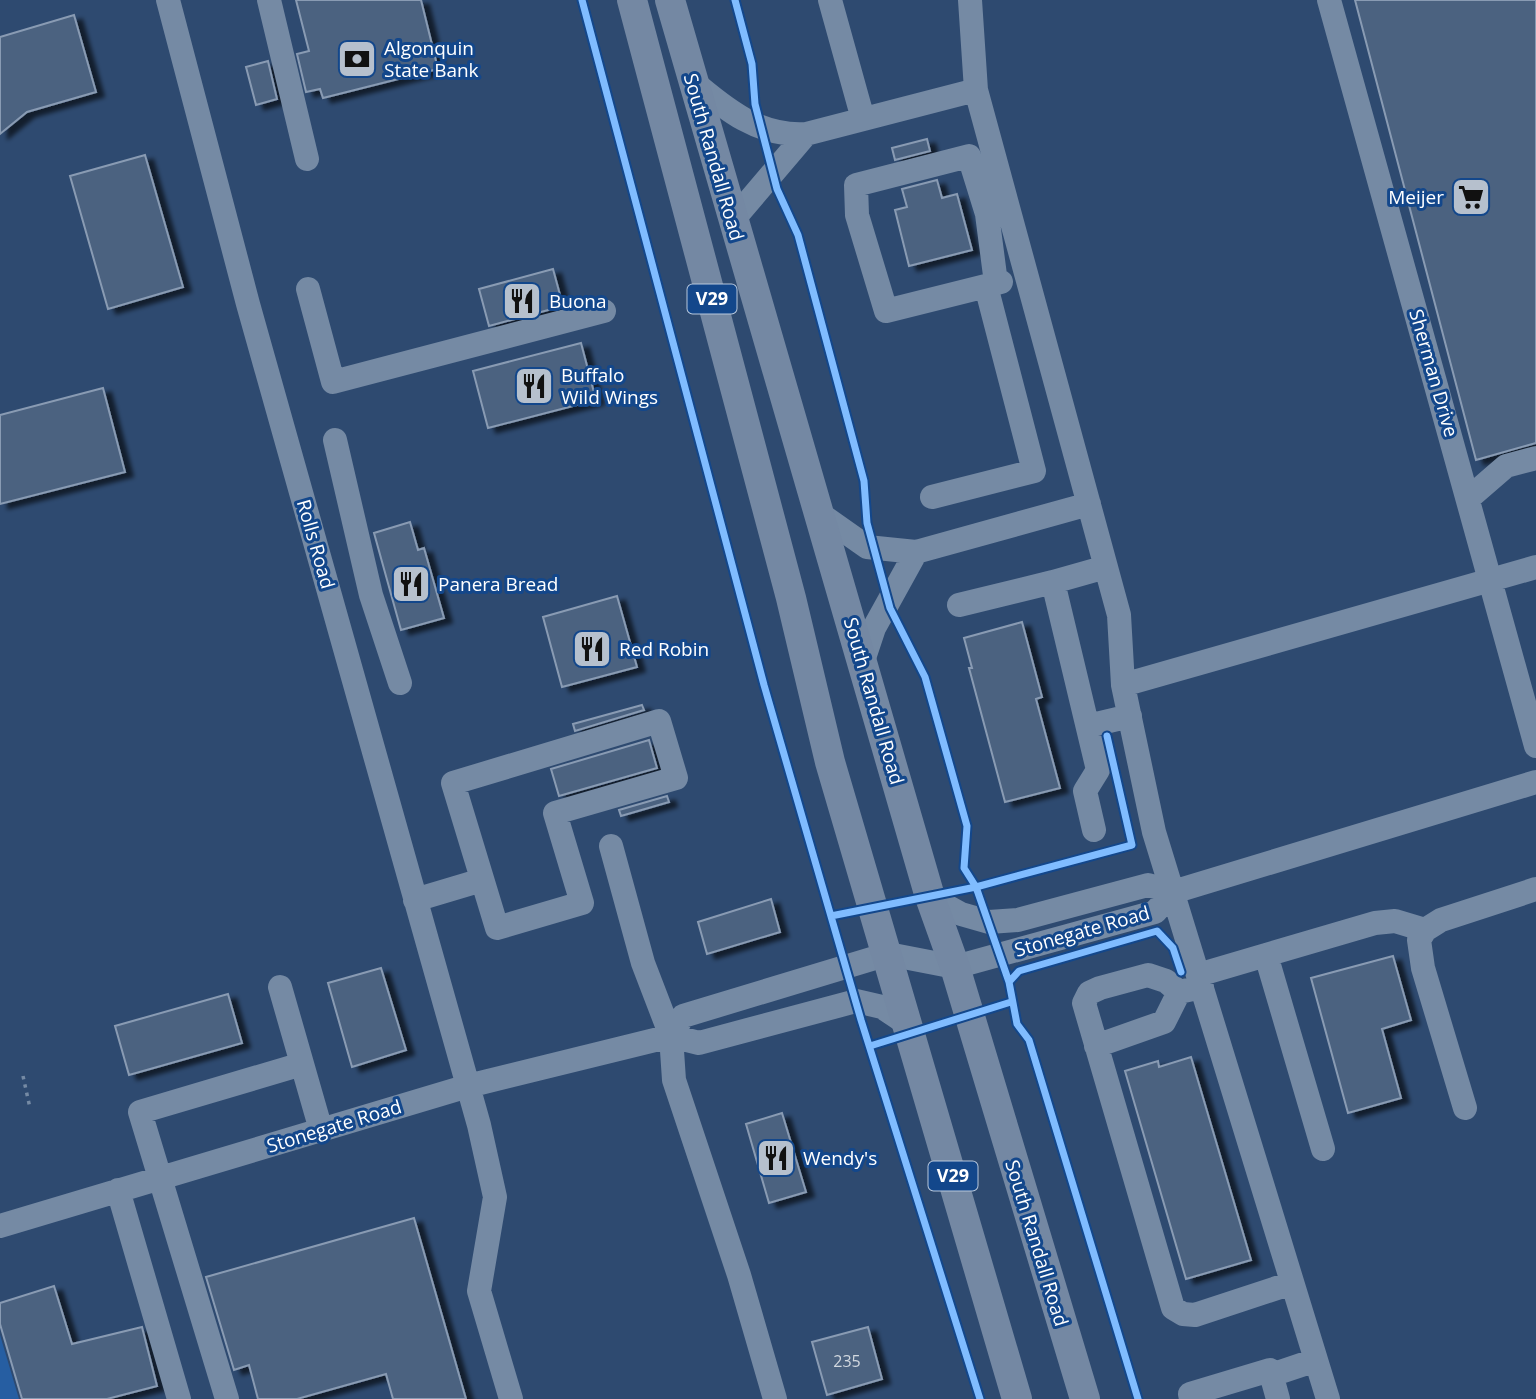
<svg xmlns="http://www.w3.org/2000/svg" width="1536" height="1399" font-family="'Open Sans',sans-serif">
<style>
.green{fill:#265ea2}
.building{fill:#4b6280;stroke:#899bb3;stroke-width:2;filter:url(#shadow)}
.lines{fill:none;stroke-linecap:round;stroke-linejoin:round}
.path{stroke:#758aa4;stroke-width:3.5;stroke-dasharray:3.5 5;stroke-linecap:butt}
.minor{stroke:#758aa4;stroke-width:24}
.major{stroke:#7488a3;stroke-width:30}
.cycleway-casing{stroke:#13478b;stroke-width:11}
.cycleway{stroke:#80bcff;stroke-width:7}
.labels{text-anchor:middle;stroke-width:6;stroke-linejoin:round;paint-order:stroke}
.number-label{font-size:16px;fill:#d2d8df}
.shield{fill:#13478b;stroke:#b8c8dc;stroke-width:2}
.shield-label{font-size:18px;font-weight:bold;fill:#fff}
.poi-label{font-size:19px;fill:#fff;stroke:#13478b;text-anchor:start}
.street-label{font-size:19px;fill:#fff;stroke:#13478b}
</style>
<defs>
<filter id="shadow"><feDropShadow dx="8" dy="4.5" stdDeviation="2" flood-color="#0009"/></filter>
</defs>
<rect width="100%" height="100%" fill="#2e4a70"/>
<!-- green -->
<path class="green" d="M0,1335L19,1399H0Z"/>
<!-- building -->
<path class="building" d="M296,0H421L438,69L323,98L320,89L306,92L297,54L309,51Z
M1355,0H1536V443L1476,460Z
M74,15L96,92L27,112L0,134V37Z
M268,61L277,99L256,105L246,67Z
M927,139L930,151L895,160L892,148Z
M145,155L183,287L108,309L70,176Z
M937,180L942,198L957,194L972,250L909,266L895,210L907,207L902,189Z
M553,269L563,306L489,326L479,289Z
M581,343L596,400L488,428L473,371Z
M103,388L125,472L0,504V415Z
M410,522L418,550L424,548L444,618L401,630L374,533Z
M617,596L637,667L562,687L543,617Z
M1022,622L1042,697L1036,699L1060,788L1005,802L969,668H972L964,638Z
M642,705L644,710L575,731L573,724Z
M649,740L657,768L559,796L551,769Z
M667,796L669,802L621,816L619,810Z
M771,899L780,932L707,954L698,922Z
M1393,956L1411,1020L1382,1029L1401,1098L1348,1113L1311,978Z
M381,968L406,1050L352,1067L328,983Z
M228,994L242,1043L129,1075L115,1026Z
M1191,1057L1251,1260L1186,1279L1125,1071L1158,1061L1159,1067Z
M782,1113L806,1192L769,1203L746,1124Z
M414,1218L466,1399H393L386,1374L297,1399H258L249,1365L234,1370L206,1277Z
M54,1286L72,1344L142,1327L157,1386L107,1399H22L0,1324V1303Z
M868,1327L882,1379L827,1395L812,1342Z"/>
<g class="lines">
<!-- path -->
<path class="path" d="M23,1076L30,1108"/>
<!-- minor -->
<path class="minor" d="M168,0L248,304L479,1125L495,1197L479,1291L511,1399
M269,0L307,159
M830,0L863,119
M970,0L976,90L1119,615L1123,685L1154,832L1328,1399
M1329,0L1536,746
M691,80C725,109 759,137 806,134L732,221
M806,134L976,90
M986,286L886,311L857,215L856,185L969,156L987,214L996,283
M308,289L333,382L604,311
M335,440L371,595L400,683
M932,497L1034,471L986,286L1001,282
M1469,498L1506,466L1536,458
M820,514L867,547L916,552L874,628L863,661
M916,552L1089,504
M1053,582L1106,567
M959,605L1053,582L1098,770L1085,791L1094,830
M1123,685L1536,567
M659,721L676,778L555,813L582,903L497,928L453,783Z
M1088,726L1130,716
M611,846L643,963L671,1036L674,1080L739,1275L775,1399
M930,897L961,914L989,922L1018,920L1148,885L1173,892
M415,900L482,880
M1266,955L1323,1149
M1198,975L1375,923L1395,921L1425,930
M280,987L321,1130
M1202,987L1179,992L1166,981L1148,975L1100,988L1089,993L1084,1003L1173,1308L1183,1314L1195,1315L1292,1283
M671,1036L683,1016L888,954L955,967L1155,912L1173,892L1536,782
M1096,1046L1164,1022L1179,992
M1465,1108L1423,968L1419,940L1425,930L1441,920L1536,889
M118,1190L179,1399
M0,1226L468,1086L671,1036L699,1043L856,1001L882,1007L909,1025
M1271,1375L1316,1360
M227,1399L140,1112L302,1064
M1191,1399L1190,1394L1270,1370L1278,1399"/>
<!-- major -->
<path class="major" d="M632,0L791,598L830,762L1017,1399
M670,0L930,897L955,967L1085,1399"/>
<!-- cycleway casing -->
<g class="cycleway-casing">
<path id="cycleway" d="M582,0L764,685L861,1020L980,1399
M735,0L752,64L755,104L777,189L798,235L864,481L867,523L890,608L925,677L967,826L964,868L976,887L1009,982
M831,916L976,887L1132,845L1107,736
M870,1046L1011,1002
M1138,1399L1029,1040L1017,1024L1009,982L1019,971L1157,931L1173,948L1181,972"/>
</g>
<!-- cycleway -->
<use href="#cycleway" class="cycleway"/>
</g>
<!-- icons -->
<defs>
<g id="bank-square" transform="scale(2.0125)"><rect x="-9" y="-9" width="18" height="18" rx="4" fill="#b6c0cd" stroke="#13478b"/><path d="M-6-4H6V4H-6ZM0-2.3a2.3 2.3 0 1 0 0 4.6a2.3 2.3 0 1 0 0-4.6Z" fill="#111"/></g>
<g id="supermarket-square" transform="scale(2.0125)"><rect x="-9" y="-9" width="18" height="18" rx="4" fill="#b6c0cd" stroke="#13478b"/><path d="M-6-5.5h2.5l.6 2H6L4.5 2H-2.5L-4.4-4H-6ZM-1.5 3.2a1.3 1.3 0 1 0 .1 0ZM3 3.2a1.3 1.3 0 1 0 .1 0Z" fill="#111"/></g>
<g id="restaurant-square" transform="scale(2.0125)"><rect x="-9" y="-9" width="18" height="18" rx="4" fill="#b6c0cd" stroke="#13478b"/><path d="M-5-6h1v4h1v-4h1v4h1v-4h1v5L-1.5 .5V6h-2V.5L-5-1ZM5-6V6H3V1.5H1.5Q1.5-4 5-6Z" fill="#111"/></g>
</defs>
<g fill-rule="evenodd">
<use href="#bank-square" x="357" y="59"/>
<use href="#supermarket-square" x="1471" y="197"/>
<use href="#restaurant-square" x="522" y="301"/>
<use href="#restaurant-square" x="534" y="386"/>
<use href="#restaurant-square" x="411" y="584"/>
<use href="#restaurant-square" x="592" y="649"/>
<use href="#restaurant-square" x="776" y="1158"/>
</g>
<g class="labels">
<!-- number labels -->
<g class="number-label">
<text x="847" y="1367">235</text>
</g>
<!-- shield labels -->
<g class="shield">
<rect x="687.5" y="284.5" width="49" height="29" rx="5"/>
<rect x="928.5" y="1161.5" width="49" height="29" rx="5"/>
</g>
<g class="shield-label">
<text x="712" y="305">V29</text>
<text x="953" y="1182">V29</text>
</g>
<!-- poi labels -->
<g class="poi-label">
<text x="384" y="55">Algonquin<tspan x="384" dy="22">State Bank</tspan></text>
<text x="1444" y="204" text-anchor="end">Meijer</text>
<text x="549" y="308">Buona</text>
<text x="561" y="382">Buffalo<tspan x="561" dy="22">Wild Wings</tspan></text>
<text x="438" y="591">Panera Bread</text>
<text x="619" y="656">Red Robin</text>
<text x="803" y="1165">Wendy's</text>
</g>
<!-- street labels -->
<g class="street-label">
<text transform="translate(714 157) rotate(74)" y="7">South Randall Road</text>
<text transform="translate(1434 373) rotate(74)" y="7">Sherman Drive</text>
<text transform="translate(316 544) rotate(74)" y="7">Rolls Road</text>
<text transform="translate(874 701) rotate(74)" y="7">South Randall Road</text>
<text transform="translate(1082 931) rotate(-16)" y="7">Stonegate Road</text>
<text transform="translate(334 1126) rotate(-17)" y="7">Stonegate Road</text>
<text transform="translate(1037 1243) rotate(73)" y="7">South Randall Road</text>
</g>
</g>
</svg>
